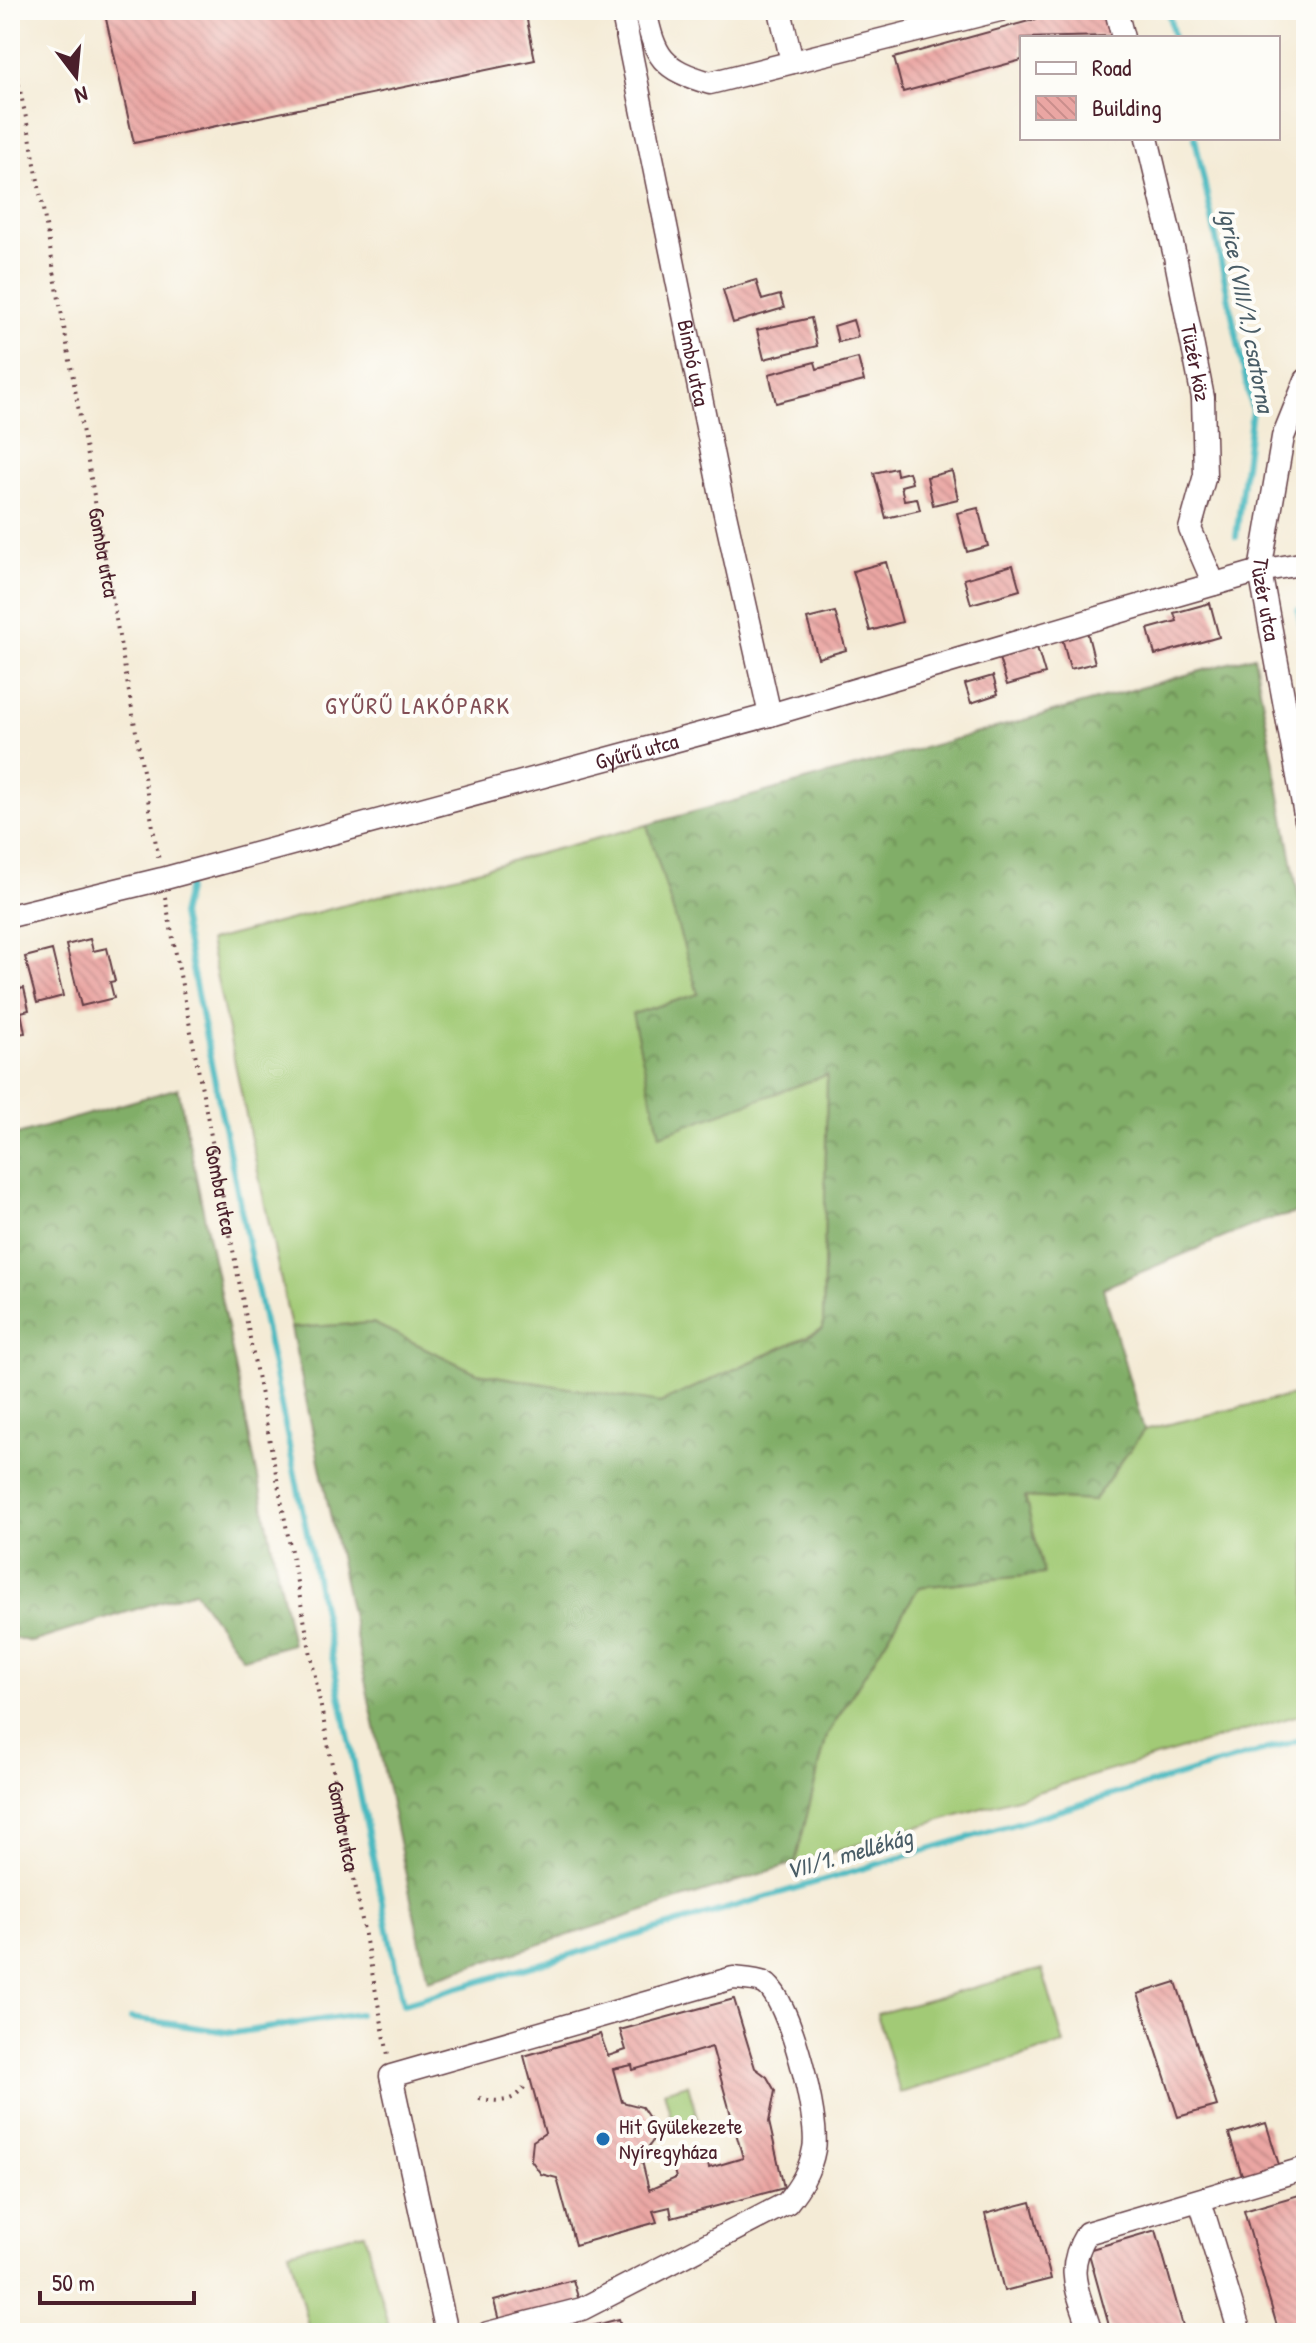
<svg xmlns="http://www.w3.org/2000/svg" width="1316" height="2343" font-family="'Patrick Hand',sans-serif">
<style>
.grass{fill:#a2ca76;stroke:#767450;stroke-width:2}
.forest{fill:url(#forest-crowns);stroke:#666649;stroke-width:2}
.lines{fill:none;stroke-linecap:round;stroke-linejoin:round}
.stream{stroke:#4ab9c0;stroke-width:6}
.building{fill:url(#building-back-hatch);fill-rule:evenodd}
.minor-casing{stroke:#643e45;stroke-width:25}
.path{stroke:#643e45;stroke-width:4;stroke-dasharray:2 6;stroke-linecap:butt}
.minor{stroke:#fff;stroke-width:22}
.poi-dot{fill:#1f6fb2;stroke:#fdfcf7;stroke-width:3}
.labels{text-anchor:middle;stroke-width:8;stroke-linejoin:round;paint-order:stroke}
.street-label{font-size:22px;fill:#4a1f2b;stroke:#fdfcf7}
.poi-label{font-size:22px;fill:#4a1f2b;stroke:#fdfcf7;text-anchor:start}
.water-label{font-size:24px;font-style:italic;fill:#4a5d67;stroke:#fdfcf7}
.neighbourhood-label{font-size:24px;letter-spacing:2px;fill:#824e55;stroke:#fdfcf7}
</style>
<defs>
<pattern id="forest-crowns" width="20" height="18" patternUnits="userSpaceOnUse" patternTransform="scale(2)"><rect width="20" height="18" fill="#81ae67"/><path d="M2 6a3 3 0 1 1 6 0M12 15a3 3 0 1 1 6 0" fill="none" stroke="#6c8d55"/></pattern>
<pattern id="building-back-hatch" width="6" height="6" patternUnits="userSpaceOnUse" patternTransform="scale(2)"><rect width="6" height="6" fill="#eaa6a3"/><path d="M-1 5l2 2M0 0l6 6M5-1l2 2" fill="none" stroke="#ca8e8c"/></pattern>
</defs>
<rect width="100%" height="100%" fill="#fdfcf7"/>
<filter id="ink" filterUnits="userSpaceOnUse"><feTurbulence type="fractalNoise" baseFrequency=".0125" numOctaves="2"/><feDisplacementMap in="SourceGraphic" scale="16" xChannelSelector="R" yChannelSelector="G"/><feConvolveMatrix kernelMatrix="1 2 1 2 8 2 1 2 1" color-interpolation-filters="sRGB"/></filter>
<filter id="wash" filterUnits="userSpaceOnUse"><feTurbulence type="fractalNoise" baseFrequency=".006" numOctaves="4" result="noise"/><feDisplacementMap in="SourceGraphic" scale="32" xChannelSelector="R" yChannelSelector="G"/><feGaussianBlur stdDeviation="1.8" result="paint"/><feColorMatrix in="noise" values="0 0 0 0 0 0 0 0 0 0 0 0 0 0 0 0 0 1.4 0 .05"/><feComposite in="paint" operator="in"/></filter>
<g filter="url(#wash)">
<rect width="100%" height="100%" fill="#f4ebd6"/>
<!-- grass -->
<path class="grass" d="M647,825L699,994L660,1134L827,1074L823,1329L660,1403L477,1373L373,1323L291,1328L209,941Z
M1306,1392V1713L795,1863L827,1735L919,1587L1043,1574L1025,1497L1093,1501L1144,1430Z
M1042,1969L1064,2044L900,2093L877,2014Z
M688,2084L699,2125L675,2132L664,2091Z
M364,2232L390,2333H310L289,2251Z"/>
<!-- forest -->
<path class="forest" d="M1254,656L1306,936V1211L1263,1221L1103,1288L1144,1430L1093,1501L1025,1497L1044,1574L919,1587L827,1735L795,1863L428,1980L291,1328L373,1323L477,1373L660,1403L823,1329L827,1075L660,1135L632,1014L698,994L647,825Z
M178,1088L292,1644L243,1658L194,1591L32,1642L10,1637V1137Z"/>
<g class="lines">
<!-- stream -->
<path class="stream" d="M1168,10L1174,38
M1195,138L1252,410L1236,537
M1298,611L1306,650
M188,886L181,915L403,2004L1306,1738
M131,2018L234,2033L359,2014"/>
</g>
<g id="blocks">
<!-- building -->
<path class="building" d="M104,10H525L535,60L134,143Z
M1050,10H1105L1111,36L1022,38V60L903,92L894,58L1051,15Z
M756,280L762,300L780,295L784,308L733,323L723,290Z
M811,318L817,346L764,359L757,330Z
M853,320L858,337L838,342L834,326Z
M858,358L864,381L776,403L769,374L815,362L817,369Z
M896,468L897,475L909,472L912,483L901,486L904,500L917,498L920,510L886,518L874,473Z
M952,471L958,499L933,505L927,477Z
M978,508L988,546L967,552L957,513Z
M886,562L902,622L870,631L853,571Z
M1013,565L1020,590L971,604L964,579Z
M1210,603L1219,637L1155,655L1148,629L1177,621L1174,613Z
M835,612L846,650L818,658L807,619Z
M1087,631L1095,663L1070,669L1062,638Z
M1036,644L1045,674L1007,685L998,655Z
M993,676L998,694L971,703L965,684Z
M90,939L93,951L107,948L115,981L110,982L114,998L81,1006L66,945Z
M52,950L63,996L37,1003L25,957Z
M17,977L20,989L24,988L29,1010L21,1012L25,1033L10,1035V978Z
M1176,1982L1217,2106L1178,2117L1138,1994Z
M734,1999L755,2068L767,2077L775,2091L769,2122L784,2188L672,2218L670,2207L653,2211L657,2222L575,2245L557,2178L541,2174L531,2160L533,2141L545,2133L524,2056L600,2034L608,2056L626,2050L620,2030ZM712,2047L743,2158L709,2168L706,2156L673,2166L676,2178L649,2190L641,2157L655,2138V2127L642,2107L622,2102L613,2069L632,2065L633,2070Z
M1266,2123L1279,2165L1242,2176L1229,2134Z
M1306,2193V2327L1279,2333L1244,2211Z
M1031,2202L1051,2279L1004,2291L985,2214Z
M1156,2230L1185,2333H1111L1088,2250Z
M573,2280L580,2304L500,2325L494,2301Z
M619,2319L623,2333H569V2332Z"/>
</g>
</g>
<g filter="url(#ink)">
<use href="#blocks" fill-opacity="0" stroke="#643e45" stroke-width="2"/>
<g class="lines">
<!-- minor casing -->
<g class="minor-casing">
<g id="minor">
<path id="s3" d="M622,10L721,496L770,715"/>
<path d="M645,10C655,58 662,69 710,83L1000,10"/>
<path d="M780,10L792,62"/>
<path d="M1116,10L1123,38"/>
<path id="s4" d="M1147,138L1175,256L1203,398L1205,475L1190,529L1214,584"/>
<path id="s5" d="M1306,380L1283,437L1260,571L1306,820"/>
<path id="s6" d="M10,916L162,879L770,715L1173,596L1260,571L1306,563"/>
<path d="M1200,2201L1240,2333"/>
<path d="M447,2333L391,2076L733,1978C742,1979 756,1979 764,1983C789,1996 820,2121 814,2149C810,2171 800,2187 787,2203L582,2309L488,2333"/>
<path d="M1091,2333C1079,2292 1063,2272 1087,2233L1306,2168"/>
</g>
</g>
<!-- path -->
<g class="path">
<path id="s1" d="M10,45L30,136L159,861"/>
<path id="s2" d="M165,897L388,2055"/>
<path d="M479,2098C500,2103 513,2103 526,2085"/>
</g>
<!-- minor -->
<use href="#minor" class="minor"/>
</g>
</g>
<!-- markers -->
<circle class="poi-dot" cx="603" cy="2139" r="8"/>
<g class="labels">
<!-- street labels -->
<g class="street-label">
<text dy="8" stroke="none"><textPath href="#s3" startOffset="360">Bimbó utca</textPath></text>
<text dy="8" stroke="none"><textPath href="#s4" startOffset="230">Tüzér köz</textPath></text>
<text dy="8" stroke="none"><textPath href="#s1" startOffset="516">Gomba utca</textPath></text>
<text dy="8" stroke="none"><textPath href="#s5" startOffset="226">Tüzér utca</textPath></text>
<text dy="8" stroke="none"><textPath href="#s6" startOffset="648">Gyűrű utca</textPath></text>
<text dy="8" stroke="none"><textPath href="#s2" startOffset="298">Gomba utca</textPath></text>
<text dy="8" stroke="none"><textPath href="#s2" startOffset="946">Gomba utca</textPath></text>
</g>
<!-- poi labels -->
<g class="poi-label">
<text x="619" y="2134">Hit Gyülekezete<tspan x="619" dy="25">Nyíregyháza</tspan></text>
</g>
<!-- water labels -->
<g class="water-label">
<text transform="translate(1246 310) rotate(79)" y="8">Igrice (VIII/1.) csatorna</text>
<text transform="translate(849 1854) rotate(-16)" y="8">VII/1. mellékág</text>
</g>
<!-- neighbourhood labels -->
<g class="neighbourhood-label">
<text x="418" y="714">GYŰRŰ LAKÓPARK</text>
</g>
</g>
<!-- margin -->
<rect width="1316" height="2343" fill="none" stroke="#fdfcf7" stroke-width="40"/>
<!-- legend -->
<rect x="1020" y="36" width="260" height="104" fill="#fdfcf7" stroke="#b5a4a5" stroke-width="2"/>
<rect x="1036" y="62" width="40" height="12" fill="#ffffff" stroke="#b5a4a5" stroke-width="2"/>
<text x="1092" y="76" font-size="24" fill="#4a1f2b">Road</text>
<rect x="1036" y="96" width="40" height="24" fill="url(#building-back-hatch)" stroke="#b5a4a5" stroke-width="2"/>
<text x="1092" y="116" font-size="24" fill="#4a1f2b">Building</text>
<!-- north arrow -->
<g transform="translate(76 76) rotate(164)" stroke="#fdfcf7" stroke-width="6" paint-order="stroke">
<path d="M0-6L14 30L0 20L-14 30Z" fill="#4a1f2b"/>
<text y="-12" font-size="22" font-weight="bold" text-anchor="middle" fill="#4a1f2b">N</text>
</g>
<!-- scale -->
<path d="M40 2291v12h154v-12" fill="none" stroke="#4a1f2b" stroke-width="4"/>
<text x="52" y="2291" font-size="24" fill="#4a1f2b" stroke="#fdfcf7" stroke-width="6" paint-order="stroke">50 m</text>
</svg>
